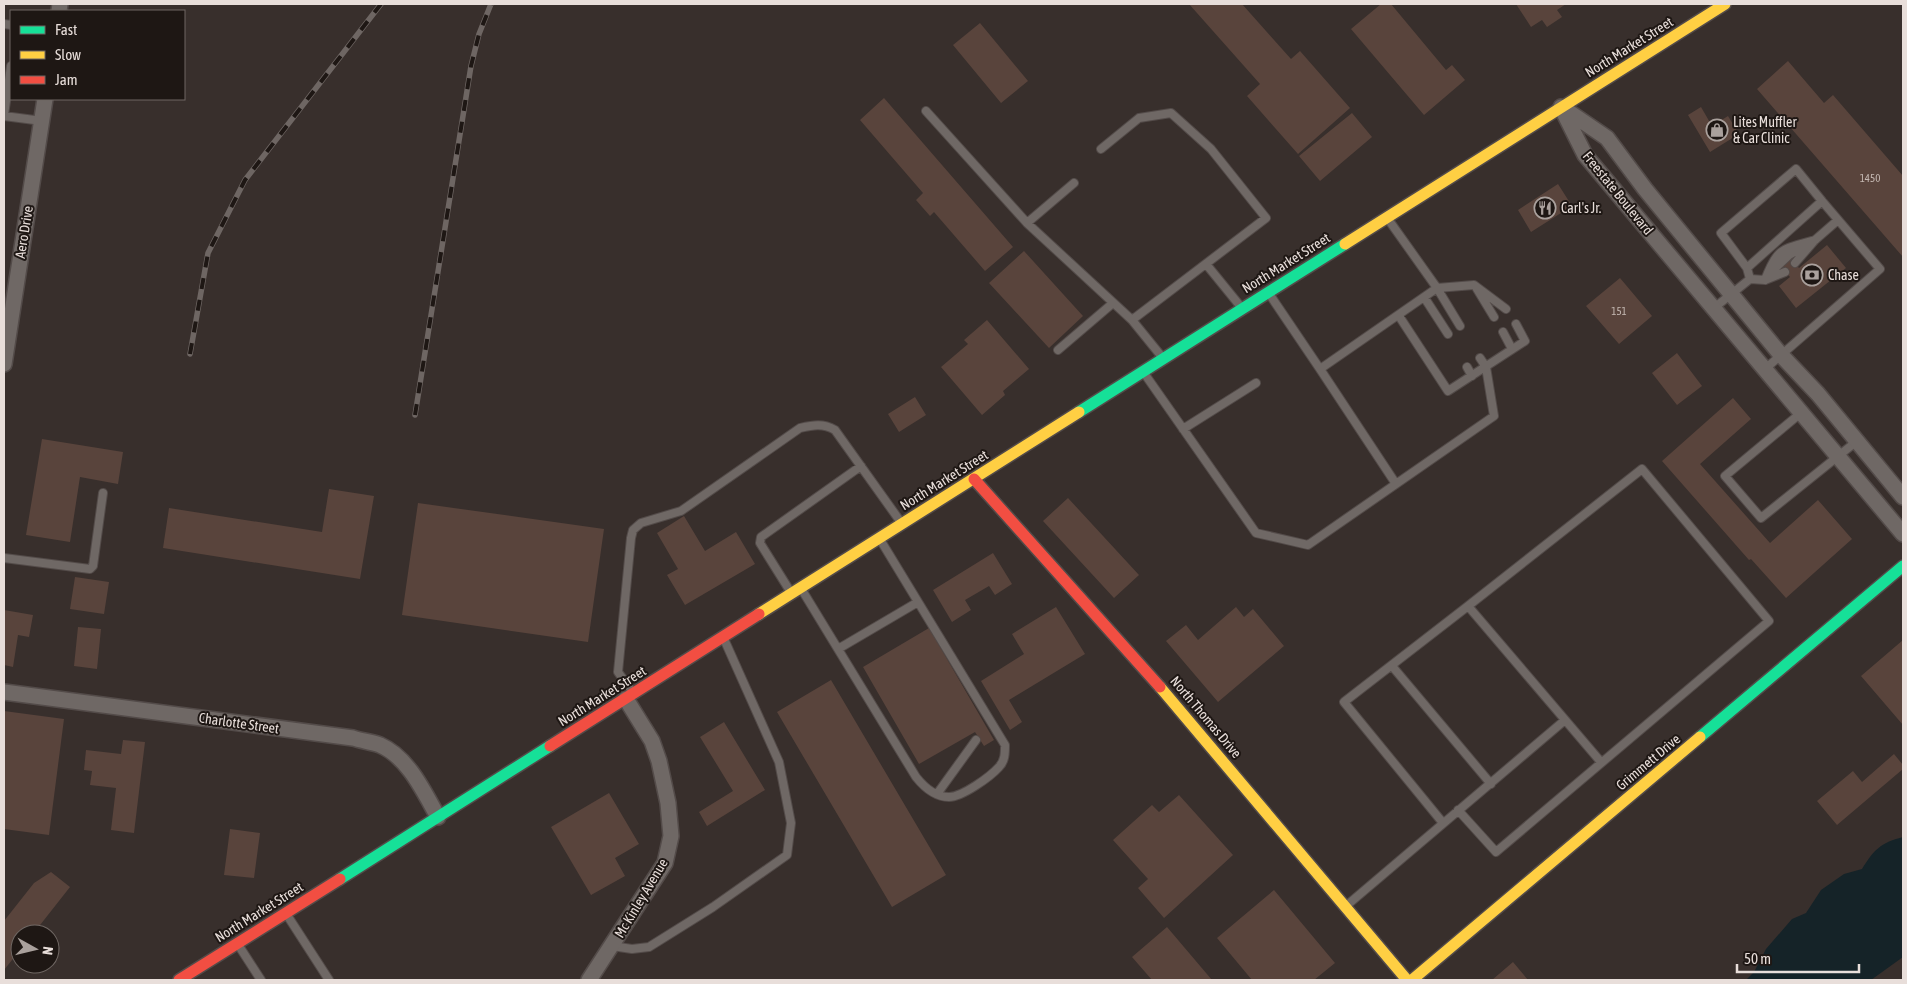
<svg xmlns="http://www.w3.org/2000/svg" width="1907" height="984" font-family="'Asap Condensed',sans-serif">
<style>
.water{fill:#152328}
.building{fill:#59443c}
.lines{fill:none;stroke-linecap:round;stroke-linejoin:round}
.lane-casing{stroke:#534b49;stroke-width:10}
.street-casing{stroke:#534b49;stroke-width:18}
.fast-casing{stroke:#534b49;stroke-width:14}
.slow-casing{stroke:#534b49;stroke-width:14}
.jam-casing{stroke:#534b49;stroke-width:14}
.lane{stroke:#6f6865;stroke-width:8}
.street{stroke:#6f6865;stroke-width:15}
.fast{stroke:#16e098;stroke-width:11}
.slow{stroke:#ffcf43;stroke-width:11}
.jam{stroke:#f24e42;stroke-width:11}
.rail-casing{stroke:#6e6663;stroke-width:5.5}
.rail{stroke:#1e1714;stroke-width:4;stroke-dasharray:11;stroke-linecap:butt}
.labels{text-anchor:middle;stroke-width:4;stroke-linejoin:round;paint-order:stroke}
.number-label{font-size:11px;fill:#c4b8b2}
.street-label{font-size:14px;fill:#e8deda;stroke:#1e1714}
.poi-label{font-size:14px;fill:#e8deda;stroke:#1e1714;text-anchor:start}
</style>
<rect width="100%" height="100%" fill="#382f2c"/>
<!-- water -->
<path class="water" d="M1903,837V957L1871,980H1746L1754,972L1766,949L1792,919L1806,913L1821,890L1844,874L1862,869C1874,850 1880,843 1903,837Z"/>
<!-- building -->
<path class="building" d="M1189,4H1242L1291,59L1300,51L1350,108L1298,154L1247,96L1260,84Z
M1381,4H1391L1446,70L1452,65L1465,80L1424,115L1351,29Z
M1516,4H1566L1557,10L1562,17L1547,27L1542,20L1531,27Z
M980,23L1028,81L1001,103L953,45Z
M1788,61L1824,103L1833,95L1903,176V257L1757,89Z
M884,98L1013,247L985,271L934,212L930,216L916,200L923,193L860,120Z
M1701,107L1712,126L1728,116L1739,134L1710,152L1688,115Z
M1352,113L1372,137L1320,181L1299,156Z
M1558,184L1572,206L1531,232L1518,210Z
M1827,245L1846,268L1796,308L1779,286L1790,277L1781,267L1791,258L1799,268Z
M1024,251L1083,316L1049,348L989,283Z
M1620,278L1652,316L1619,344L1586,306Z
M987,320L1029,369L1003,391L1005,395L982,415L941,367L968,344L964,340Z
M1677,353L1702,386L1677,405L1652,373Z
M915,397L926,415L899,432L888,414Z
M1733,398L1751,419L1700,464L1770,543L1818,500L1852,539L1786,598L1751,559L1749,560L1662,461Z
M42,439L123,452L118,484L80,477L70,542L26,535Z
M329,489L374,496L360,579L163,548L169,508L322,532Z
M1068,498L1139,575L1114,598L1043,521Z
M418,503L604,529L588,642L402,615Z
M684,516L705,551L736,532L755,564L685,605L667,575L678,569L657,533Z
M993,553L1012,584L995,595L989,586L965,600L971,610L952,622L933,590Z
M75,577L109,582L104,614L70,609Z
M1056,607L1085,654L1009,700L1022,722L1010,730L981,681L1024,654L1012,634Z
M1236,607L1244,617L1253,609L1284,646L1218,702L1166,641L1186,625L1198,640Z
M4,610L33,615L29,637L18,635L13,667L4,665Z
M78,627L101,629L97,669L74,666Z
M929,628L994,740L984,746L975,732L919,764L863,667Z
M1903,640V725L1861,676Z
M831,680L946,875L892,907L777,712Z
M4,711L64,719L49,835L4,829Z
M724,722L765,790L707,826L699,812L733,791L700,737Z
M123,740L145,742L134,833L111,830L116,788L90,785L92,771L84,770L86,750L121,754Z
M1894,754L1903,765V769L1837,825L1817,801L1853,771L1862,782Z
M609,793L639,844L615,858L625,876L591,895L551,827Z
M1179,795L1233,855L1164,918L1138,888L1148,879L1113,840L1152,805L1159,812Z
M230,829L260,833L254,878L224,875Z
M51,872L70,887L33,934H20V950L4,970V921L34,883Z
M1274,890L1335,963L1314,980H1252L1217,938Z
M1167,927L1212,980H1152L1132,957Z
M1513,962L1528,980H1492Z"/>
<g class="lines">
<!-- lane casing -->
<g class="lane-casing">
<path id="lane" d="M4,24L11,25
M926,111L1027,223L1132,320L1266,218L1211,149L1171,113L1139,118L1101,149
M4,115L11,66
M4,116L42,121
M1027,223L1074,183
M1795,263L1815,240L1838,220
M1206,264L1241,307
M1747,268L1822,201L1880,269L1765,369
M1769,274L1789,255L1805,246
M1750,279L1747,268L1721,233L1796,169L1822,201
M1765,280C1778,246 1782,250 1815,240
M1477,289L1494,317
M1270,295L1320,369L1437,288L1388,219
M1424,297L1448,334
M1714,308L1750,279L1765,280L1785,272
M1399,316L1448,391L1525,341L1516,324
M1132,320L1162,357
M1460,326L1437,288L1474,285L1506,309
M1503,332L1512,349
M1058,350L1113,303
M1467,367L1472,376
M1320,369L1396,484
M1144,373L1256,533L1308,545L1494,416L1486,367L1480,358
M1802,412L1725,476L1761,518L1857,441
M1183,429L1256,383
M4,558L90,569L93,566L103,493
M802,590L916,777C924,787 935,797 949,797C962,797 990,777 999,767C1005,761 1005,753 1005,745L881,541
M790,591L760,543L761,537L861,466
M838,649L918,602
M1392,666L1491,784
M631,690L618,672L631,538L633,530L641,523L681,511L800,428C813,425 823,423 835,430L900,521
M937,794L976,740
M1458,810L1496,852L1769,621L1642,469L1468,606L1601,762
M1443,823L1344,702L1468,606
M1346,906L1565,720
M287,915L329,980
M239,946L261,980
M612,946L632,949L649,947L713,907L787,855L791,823L779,762L724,639"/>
</g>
<!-- street casing -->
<g class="street-casing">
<path id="street" d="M59,11L60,4
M1561,107L1585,155L1903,534
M1563,108L1607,138L1645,189L1781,355L1818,394L1903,497
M4,364L45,99
M4,692L353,738C362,741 372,742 380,745C408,757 424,792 438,817
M589,980L665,863L671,836L668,803L659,761L652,741L626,699"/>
</g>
<!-- fast casing -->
<g class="fast-casing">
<path id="fast" d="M1079,412L1345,244
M1700,737L1903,566
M340,879L550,746"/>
</g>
<!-- slow casing -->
<g class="slow-casing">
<path id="slow" d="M1345,244L1725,4
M759,614L1079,412
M1160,687L1407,980
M1412,980L1700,737"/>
</g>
<!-- jam casing -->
<g class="jam-casing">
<path id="jam" d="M974,479L1160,687
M550,746L759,614
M179,980L340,879"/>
</g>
<!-- lane -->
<use href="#lane" class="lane"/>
<!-- street -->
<use href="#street" class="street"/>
<!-- fast -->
<use href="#fast" class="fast"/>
<!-- slow -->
<use href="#slow" class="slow"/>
<!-- jam -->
<use href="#jam" class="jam"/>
<!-- rail casing -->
<g class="rail-casing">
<path id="rail" d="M190,354L208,253L245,180L381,4
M415,415L471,66L479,34L491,4"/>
</g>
<!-- rail -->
<use href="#rail" class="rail"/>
</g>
<!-- icons -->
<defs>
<g id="shop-ring" transform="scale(1.125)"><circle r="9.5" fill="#1e1714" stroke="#aaa19d" stroke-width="1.5"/><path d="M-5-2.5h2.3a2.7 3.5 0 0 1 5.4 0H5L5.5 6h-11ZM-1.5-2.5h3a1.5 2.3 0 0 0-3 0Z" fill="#aaa19d"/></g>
<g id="restaurant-ring" transform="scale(1.125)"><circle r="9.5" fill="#1e1714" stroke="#aaa19d" stroke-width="1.5"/><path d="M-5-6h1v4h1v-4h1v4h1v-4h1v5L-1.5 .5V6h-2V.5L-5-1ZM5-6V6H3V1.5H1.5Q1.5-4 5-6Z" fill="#aaa19d"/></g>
<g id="bank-ring" transform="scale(1.125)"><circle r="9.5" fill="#1e1714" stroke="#aaa19d" stroke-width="1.5"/><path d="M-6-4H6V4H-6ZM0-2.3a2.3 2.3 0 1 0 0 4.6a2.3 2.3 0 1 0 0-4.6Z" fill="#aaa19d"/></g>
</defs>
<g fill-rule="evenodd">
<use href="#shop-ring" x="1717" y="130"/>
<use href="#restaurant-ring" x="1545" y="208"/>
<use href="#bank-ring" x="1812" y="275"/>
</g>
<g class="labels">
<!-- number labels -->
<g class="number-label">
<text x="1870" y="182">1450</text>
<text x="1619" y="315">151</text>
</g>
<!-- street labels -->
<g class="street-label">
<text transform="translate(1629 47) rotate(-32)" y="5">North Market Street</text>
<text transform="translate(1618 193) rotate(51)" y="5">Freestate Boulevard</text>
<text transform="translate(24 232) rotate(-81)" y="5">Aero Drive</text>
<text transform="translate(1286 263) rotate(-32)" y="5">North Market Street</text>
<text transform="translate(944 480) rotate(-32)" y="5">North Market Street</text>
<text transform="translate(602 696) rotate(-32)" y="5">North Market Street</text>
<text transform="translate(1206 717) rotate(50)" y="5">North Thomas Drive</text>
<text transform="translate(239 723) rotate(8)" y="5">Charlotte Street</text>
<text transform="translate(1648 762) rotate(-40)" y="5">Grimmett Drive</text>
<text transform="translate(641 898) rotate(-59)" y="5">Mc Kinley Avenue</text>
<text transform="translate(259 912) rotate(-32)" y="5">North Market Street</text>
</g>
<!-- poi labels -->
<g class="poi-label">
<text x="1733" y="127">Lites Muffler<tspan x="1733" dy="16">&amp; Car Clinic</tspan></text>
<text x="1561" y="213">Carl's Jr.</text>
<text x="1828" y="280">Chase</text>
</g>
</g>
<!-- border -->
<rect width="1907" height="984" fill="none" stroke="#e8deda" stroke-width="10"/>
<!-- legend -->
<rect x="10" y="10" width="175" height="90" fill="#1e1714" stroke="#6f6763"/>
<rect x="20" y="26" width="25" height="8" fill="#16e098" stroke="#6f6763"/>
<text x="55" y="35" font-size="15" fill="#e8deda">Fast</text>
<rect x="20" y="51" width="25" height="8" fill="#ffcf43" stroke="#6f6763"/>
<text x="55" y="60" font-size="15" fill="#e8deda">Slow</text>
<rect x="20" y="76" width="25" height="8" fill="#f24e42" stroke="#6f6763"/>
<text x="55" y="85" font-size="15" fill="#e8deda">Jam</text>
<!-- north arrow -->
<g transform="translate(35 949) rotate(98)"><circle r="24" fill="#1e1714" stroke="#6f6763"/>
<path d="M0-4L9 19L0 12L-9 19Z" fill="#aaa19d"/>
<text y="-8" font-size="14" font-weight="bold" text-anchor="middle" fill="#e8deda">N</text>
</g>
<!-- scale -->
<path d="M1737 964v8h122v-8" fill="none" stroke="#e8deda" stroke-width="2.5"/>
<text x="1744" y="964" font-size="15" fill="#e8deda" stroke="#1e1714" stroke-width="4" paint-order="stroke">50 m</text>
</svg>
